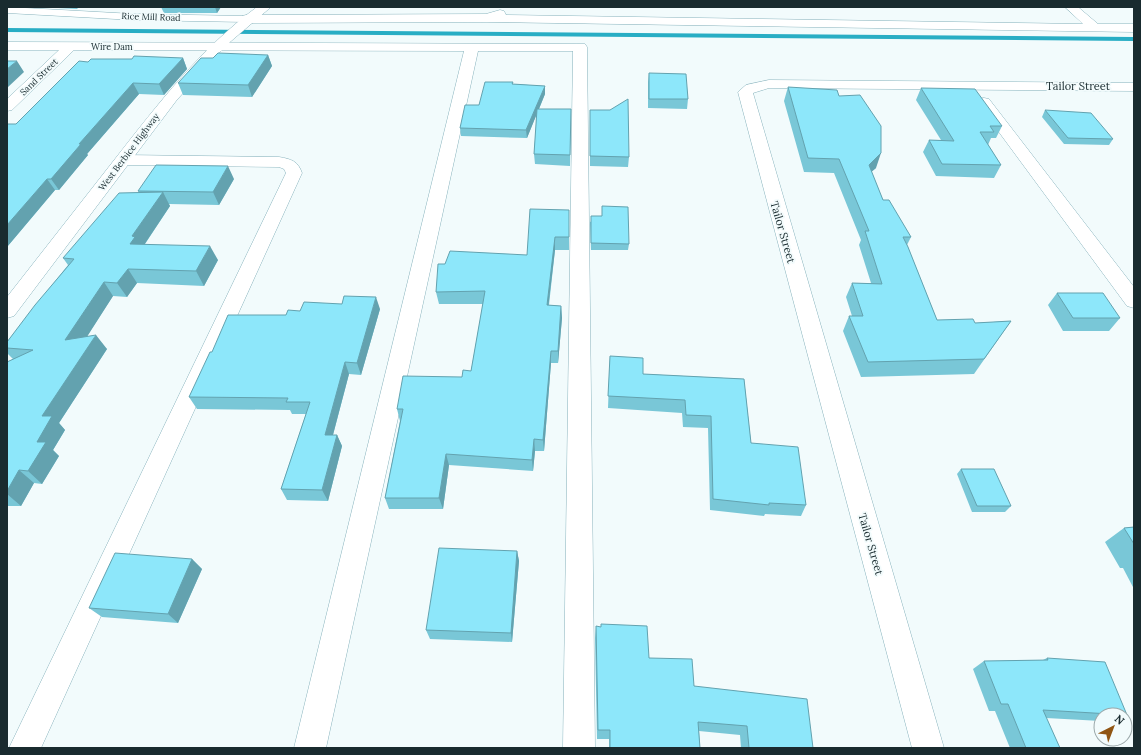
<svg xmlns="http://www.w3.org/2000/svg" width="1141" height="755" font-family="Lora,serif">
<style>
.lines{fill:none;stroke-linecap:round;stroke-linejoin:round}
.stream{fill:#28adc4;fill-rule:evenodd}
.service-casing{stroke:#88b3bd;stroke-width:1}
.minor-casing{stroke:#88b3bd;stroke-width:1}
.primary-casing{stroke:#88b3bd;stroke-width:1}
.service{fill:#fff;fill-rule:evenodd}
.minor{fill:#fff;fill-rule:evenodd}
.primary{fill:#fff;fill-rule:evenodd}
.wall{fill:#79c7d7}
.shaded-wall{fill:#63a2af}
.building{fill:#8de7fa;stroke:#63a2af}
.labels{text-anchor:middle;stroke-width:3.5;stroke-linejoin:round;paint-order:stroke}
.far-street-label{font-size:9px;fill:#192b2f;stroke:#f2fbfc}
.street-label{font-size:11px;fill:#192b2f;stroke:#f2fbfc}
</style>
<rect width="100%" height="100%" fill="#f2fbfc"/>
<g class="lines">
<!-- stream -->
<path class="stream" d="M7,28L1134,37V41L7,32Z"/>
<!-- service casing -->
<g class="service-casing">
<path id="service" d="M7,7L134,14L246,16L251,19L246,22L134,20L7,13Z"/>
</g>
<!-- minor casing -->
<g class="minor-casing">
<path id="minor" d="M1065,7H1078L1098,24H1134V32L487,22L246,23L242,22L240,19L242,16L246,15L486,14L500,10L504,11L506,15L1083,24Z
M7,42L585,44L587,47L595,748H563L573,51H478L326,748H294L464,51L74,50L12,110L7,111V99L59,50H7Z
M769,80L1134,83V91L769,88L753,93L944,748H912L738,92L746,85Z
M984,98L989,99L1134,287V308L1127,306L979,105L977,102L979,99Z
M123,155L279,157C291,159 298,161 302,173L41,748H9L286,173L284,169L279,167L123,165L117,163L115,160L117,157Z"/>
</g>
<!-- primary casing -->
<g class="primary-casing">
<path id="primary" d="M257,7H271L230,42L211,61L176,101L14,316L7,318V297C43,251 79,205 115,159C158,104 201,48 257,7Z"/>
</g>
<!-- service -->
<use href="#service" class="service"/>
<!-- minor -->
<use href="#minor" class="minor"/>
<!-- primary -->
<use href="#primary" class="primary"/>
</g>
<!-- wall -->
<path class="wall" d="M39,7H79L77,9Z
M161,7H221L217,13H164Z
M268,55L272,66L252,97L183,95L178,83L213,58Z
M183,58L187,69L164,95L139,94L87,154L88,155L59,190H55L7,247V124H16L88,62L132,59Z
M649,73L688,99L687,109L648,108V82Z
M513,82V84L545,86V94L539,109H571L570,166L535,164L534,154L537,113L527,138L461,136L460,128L479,105Z
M788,87L839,96L876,168L871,172L883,200L911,237L907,245L937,320L975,323L1011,321L974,374L861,377L843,331L849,316H852L846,297L852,283H871L859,245L861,240L834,173L804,172L784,101Z
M921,88L1002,126L996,138H991L988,145L1001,165L994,178L936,176L923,152L929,140H941L916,100Z
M590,110L629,157L628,167L590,166Z
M1045,110L1113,139L1109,145L1064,144L1042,117Z
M234,179L219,205L169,204L170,206L145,244L218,260L204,286L137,283L127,297L113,296L87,336L107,349L59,423L65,430L53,450L59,456L42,484L34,483L21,506H7V362L13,359L7,353V342L68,265L63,258L139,193L138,191Z
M602,206L629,244L628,250H591L590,222L602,216Z
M569,210V250H555L549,305L561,306L562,318L558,363H551L544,451H535L533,471L449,465L443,509H389L385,498L400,421L397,409L462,377L471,371L483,304H439L436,292L445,264L527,255Z
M1057,293L1120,318L1109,331H1063L1048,305Z
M380,309L361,375L349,374L333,435H337L342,446L328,501L287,500L281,489L306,414H292L290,410L197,409L189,397L212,352L286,315L300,311Z
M610,356L643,374L744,379L751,443L806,505L801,516L765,514L764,516L710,510L708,428L683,427L682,413L608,408Z
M961,469L1011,506L1005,512H972L957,474Z
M1134,527V589L1123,568H1120L1105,542L1124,528Z
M517,551L519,561L512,642L430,639L426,630Z
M192,559L202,569L178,623L102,617L89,608Z
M596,626L694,686L813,748H741L740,735L699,731L700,748H609V739H597L595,638Z
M1047,658L1127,715L1125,716V715H1101V721L1046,718L1060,748H1010L995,711H989L973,669L984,661L1043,660Z"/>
<!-- shaded-wall -->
<path class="shaded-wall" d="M215,7H221L217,13Z
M268,55L272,66L252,97L248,85Z
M183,58L187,69L164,95L159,84Z
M17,61L24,72L7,88V69Z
M133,83L139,94L87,154L88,155L59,190L51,179L79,144Z
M545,86V94L527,138L526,130Z
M881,153L876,168L863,179L869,165Z
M228,166L234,179L219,205L213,192Z
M47,179L55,190L7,247V225Z
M163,192L170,206L142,248L130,244L132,236Z
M555,237V250L547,317V305Z
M210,246L218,260L204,286L196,271Z
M128,269L137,283L127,297L117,283Z
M104,282L113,296L76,354L65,340Z
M376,297L380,309L361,375L357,363Z
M561,306L562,318L558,363V351Z
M96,335L107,349L59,423L65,430L53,450L59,456L42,484L28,471L37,442L42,416Z
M551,351V363L544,451L543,440Z
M345,362L349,374L330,446L325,435Z
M337,435L342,446L328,501L322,490Z
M534,439L535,451L533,471L532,460Z
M446,454L449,465L443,509L439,498Z
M19,470L34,483L21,506L7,494V491Z
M517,551L519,561L512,642L511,633Z
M192,559L202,569L178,623L168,614Z"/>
<!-- building -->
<path class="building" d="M218,53L268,55L248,85L178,83L201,58H213Z
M134,56L183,58L159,84L133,83L79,144H81L51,179H47L7,225V124H16L79,61L88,62L91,59H132Z
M7,61H17L7,69Z
M649,73L686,74L688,99H649Z
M485,82H513L512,84L545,86L526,130L460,128L465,105H479Z
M788,87L837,90L839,96L860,95L881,126V153L869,165L883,200H889L911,237H903L908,247L937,320L973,319L975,323L1011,321L984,359L868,362L849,316H863L852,283L882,284L865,231H869L839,159L808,158Z
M921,88L975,89L1002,126H990L994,132H980L1001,165L942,164L929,140L954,141Z
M628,99L629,157L590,156V110H610Z
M537,109H571L570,155L534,154Z
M1045,110L1091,113L1113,139L1068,138Z
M156,165L228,166L213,192L138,191Z
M163,192L132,236L135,237L130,244L210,246L196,271L128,269L117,283L104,282L65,340L96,335L42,416H52L37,442H46L28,471L19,470L7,491V362L33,350L7,348V342L35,305L74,259L63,258L119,193Z
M602,206L628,207L629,244L591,243V216H602Z
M530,209L569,210V237H555L547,305L561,306L558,351H551L543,440L534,439L532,460L446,454L439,498H385L403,409H397L403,376L462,377L463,370L471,371L485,291L436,292L438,264H445L450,251L527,255Z
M1057,293H1103L1120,318H1073Z
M344,296L376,297L357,363L345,362L325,435H337L322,490L281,489L310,402H286L288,398L189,397L210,352H212L228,315H286L288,310L300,311L304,302L342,304Z
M610,356L643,358V374L744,379L751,443L798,447L806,505L769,503V505L713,499L711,416L686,415L685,400L608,396Z
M961,469H994L1011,506H977Z
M1134,527V544L1124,528Z
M439,548L517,551L511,633L426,630Z
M115,553L192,559L168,614L89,608Z
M601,624L647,626L649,658L692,659L694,686L807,699L813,748H749L747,726L698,722L700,748H610V730H598L596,626L601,627Z
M1047,658L1105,662L1127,715L1043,710L1060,748H1026L1008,704H1001L984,661L1048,660Z"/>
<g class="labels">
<!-- far-street labels -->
<g class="far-street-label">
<text transform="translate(151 17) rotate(2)" y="3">Rice Mill Road</text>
<text x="112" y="50">Wire Dam</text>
<text transform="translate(39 77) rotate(-44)" y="3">Sand Street</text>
<text transform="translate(129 152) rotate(-53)" y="3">West Berbice Highway</text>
</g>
<!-- street labels -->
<g class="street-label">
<text x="1078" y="90">Tailor Street</text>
<text transform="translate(783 232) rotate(74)" y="4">Tailor Street</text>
<text transform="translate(871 544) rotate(74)" y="4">Tailor Street</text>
</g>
</g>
<!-- border -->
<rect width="1141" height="755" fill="none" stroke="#192b2f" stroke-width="16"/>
<!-- north arrow -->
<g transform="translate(1113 727) rotate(42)"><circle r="19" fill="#f2fbfc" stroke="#9ba8aa"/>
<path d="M0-3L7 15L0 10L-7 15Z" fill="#905513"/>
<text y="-6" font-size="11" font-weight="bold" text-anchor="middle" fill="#192b2f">N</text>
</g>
</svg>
